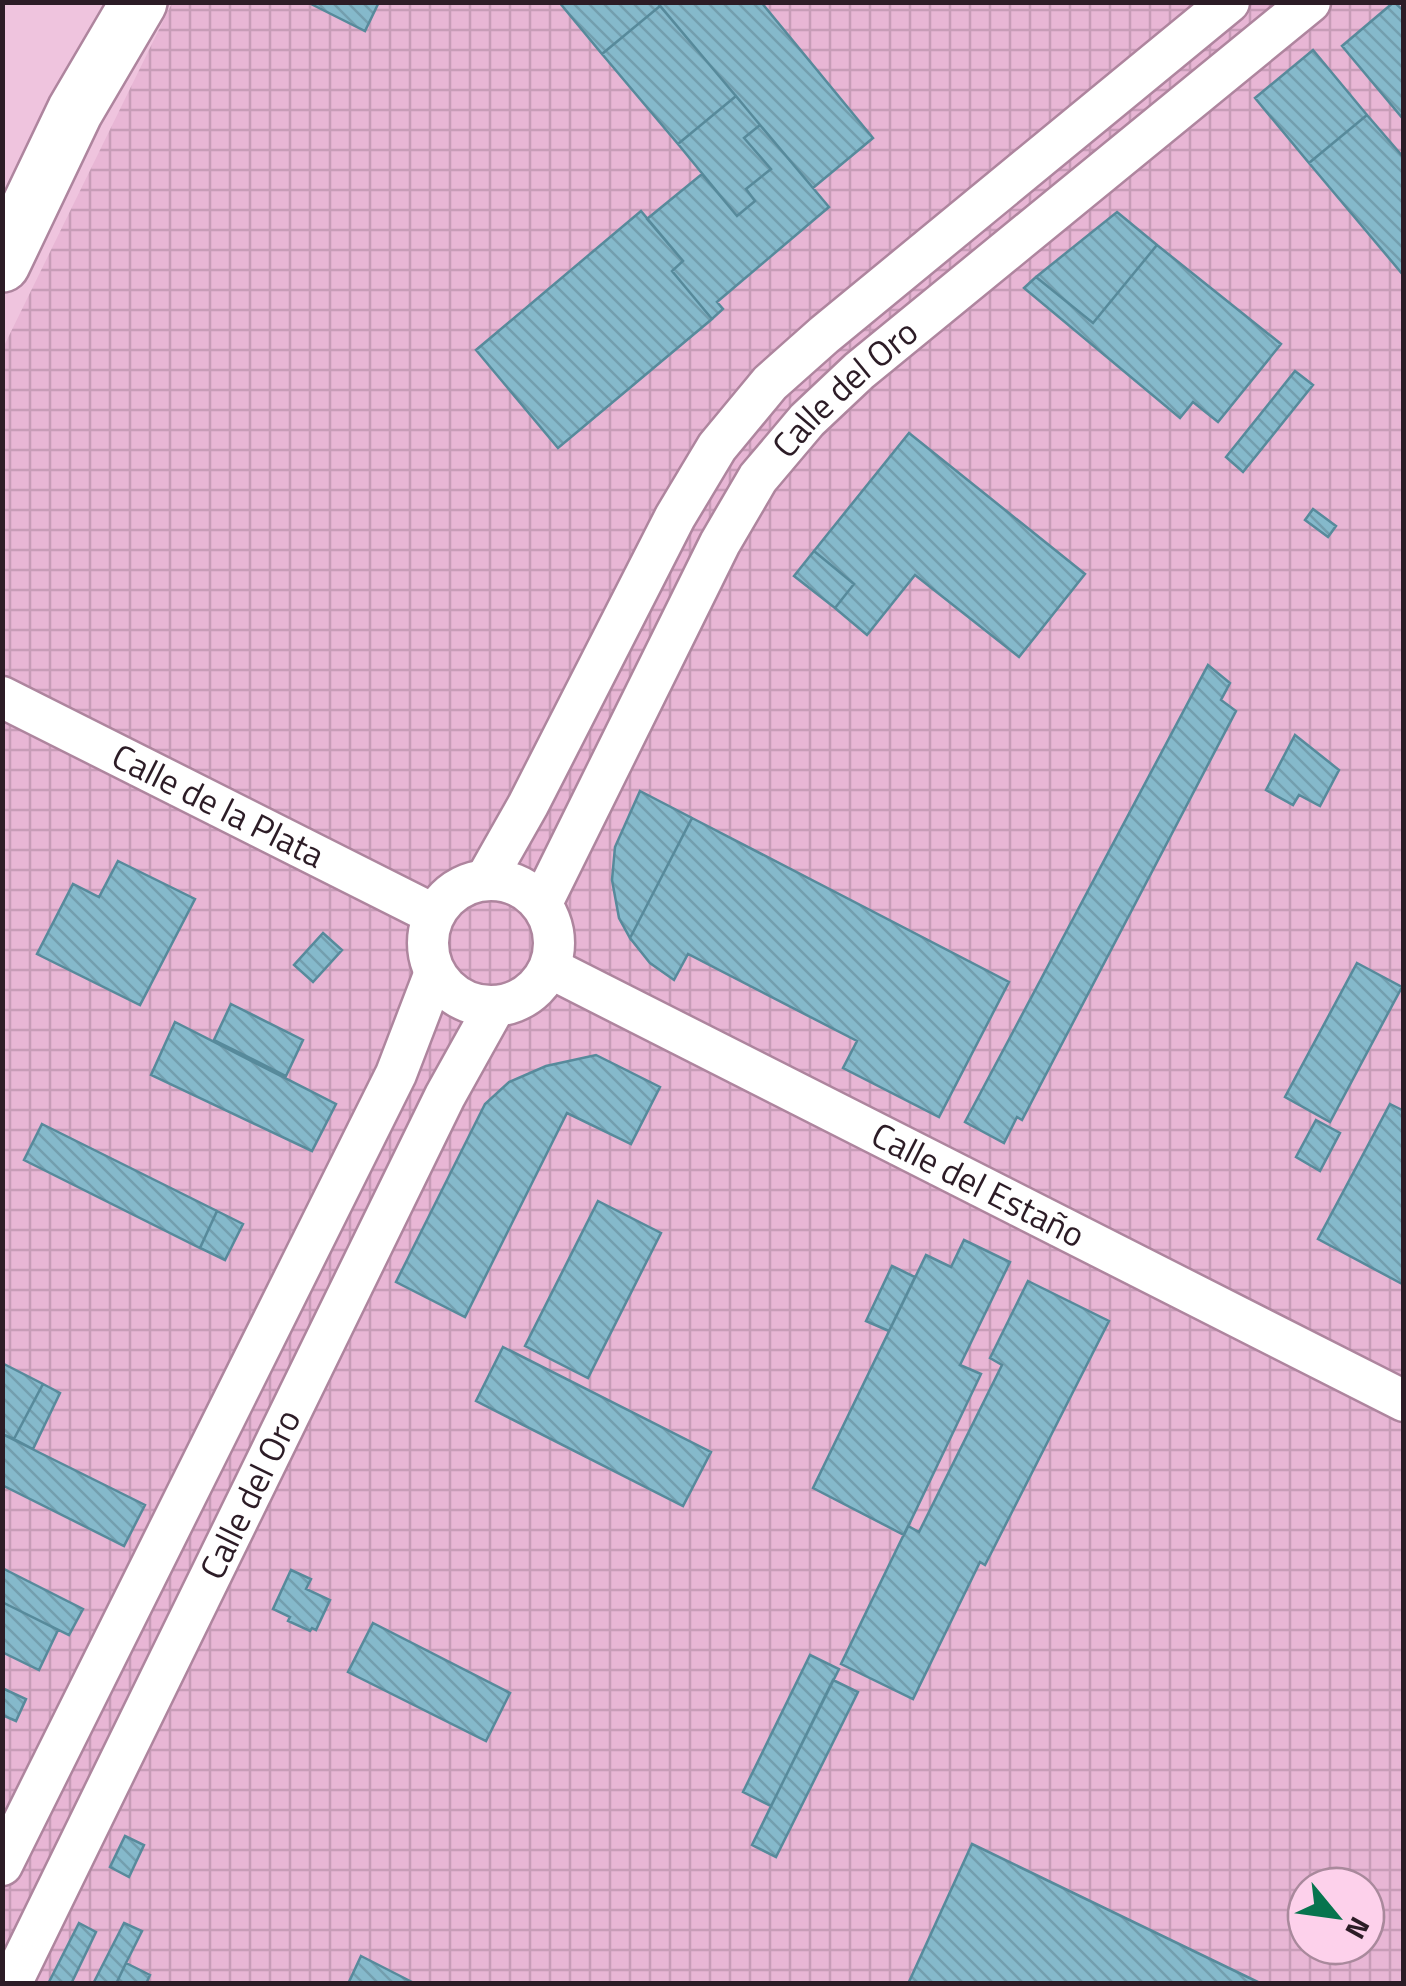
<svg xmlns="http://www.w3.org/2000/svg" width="1406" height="1986" font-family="'Titillium Web',sans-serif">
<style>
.industrial{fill:url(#industrial-grid);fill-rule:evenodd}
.building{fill:url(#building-back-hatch);stroke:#578a9b;stroke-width:2.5}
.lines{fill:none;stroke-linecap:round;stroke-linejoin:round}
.minor-casing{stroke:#ae859e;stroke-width:45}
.secondary-casing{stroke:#ae859e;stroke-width:60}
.minor{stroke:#fff;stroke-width:40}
.secondary{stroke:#fff;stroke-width:55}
.labels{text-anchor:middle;stroke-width:8;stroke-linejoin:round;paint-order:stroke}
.street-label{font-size:35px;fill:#2c1c26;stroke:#fdd1eb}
</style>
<defs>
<pattern id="industrial-grid" width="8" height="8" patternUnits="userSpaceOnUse" patternTransform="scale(2.5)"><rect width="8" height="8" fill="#e8b6d5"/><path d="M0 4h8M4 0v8" fill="none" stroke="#c79cb7"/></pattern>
<pattern id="building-back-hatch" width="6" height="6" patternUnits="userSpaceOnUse" patternTransform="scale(2.5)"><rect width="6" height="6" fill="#85b9cb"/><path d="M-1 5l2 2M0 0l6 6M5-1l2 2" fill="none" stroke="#739eae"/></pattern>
</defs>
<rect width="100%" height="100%" fill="#efc4de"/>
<!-- industrial -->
<path class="industrial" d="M172,3H1403V1983H3L2,350ZM1306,1886H1366V1946H1306Z"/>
<!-- building -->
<path class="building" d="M307,2H379L365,31Z
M559,2H657L660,6L602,54Z
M657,2H761L873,138L813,188Z
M1394,2L1404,11V120L1342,46Z
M660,6L736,96L678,144L602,54Z
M1313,50L1367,115L1309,163L1255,98Z
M736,96L760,125L744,138L771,169L746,189L755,201L737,216L678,144Z
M1367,115L1404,158V276L1309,163Z
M760,125L829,207L717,302L723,309L712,319L672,271L683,261L647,219L702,174L737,216L755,201L746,189L771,169L744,138Z
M641,211L683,261L672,271L712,319L558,448L476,350Z
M1117,212L1157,245L1093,323L1036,277Z
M1157,245L1281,344L1218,422L1193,402L1180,418L1024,288L1036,277L1093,323Z
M1295,371L1313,385L1243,472L1226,457Z
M909,433L1085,574L1019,657L915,575L867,635L835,608L854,584L814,551Z
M1313,509L1336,526L1328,537L1305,520Z
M814,551L854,584L835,608L794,576Z
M1208,665L1230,683L1221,700L1236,711L1022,1120L1017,1117L1004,1143L965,1122Z
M1295,735L1339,770L1320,806L1299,795L1293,805L1266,790Z
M640,791L692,818L630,938L619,918L612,880L615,847Z
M692,818L1009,982L939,1117L843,1068L857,1041L688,954L674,980L650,963L630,938Z
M118,861L195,899L140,1005L37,954L73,884L99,897Z
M323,933L342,950L313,982L294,965Z
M1357,963L1402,987L1330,1122L1285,1097Z
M231,1004L303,1040L286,1076L214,1040Z
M175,1022L336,1104L312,1151L151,1075Z
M596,1055L660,1087L631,1144L567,1113L465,1317L396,1282L485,1104L509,1082L546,1066Z
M1390,1104L1404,1111V1285L1318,1239Z
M1316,1120L1340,1133L1320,1171L1296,1157Z
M42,1124L217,1211L200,1248L24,1160Z
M598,1201L661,1233L588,1378L525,1346Z
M217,1211L243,1224L225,1260L200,1248Z
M964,1240L1010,1262L960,1365L981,1374L904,1535L813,1488L926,1255L951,1267Z
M892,1266L915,1277L889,1331L866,1321Z
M1028,1281L1109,1321L985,1565L980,1562L913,1699L841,1664L908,1526L919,1532L1002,1365L990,1358Z
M503,1347L711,1452L683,1506L476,1401Z
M2,1363L43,1384L14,1439L2,1434Z
M43,1384L60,1393L33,1449L14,1439Z
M2,1434L145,1505L124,1546L2,1485Z
M2,1568L83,1609L69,1635L2,1602Z
M291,1570L311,1579L306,1589L330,1600L316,1630L312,1628L310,1631L288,1621L290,1617L273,1609Z
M2,1602L58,1630L39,1670L2,1652Z
M373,1623L510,1693L486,1741L348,1672Z
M810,1655L839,1669L771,1806L743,1792Z
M833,1680L858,1692L776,1857L752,1845Z
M2,1688L26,1699L16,1721L2,1715Z
M125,1836L144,1845L129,1877L110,1867Z
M972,1844L1262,1984H908Z
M79,1923L96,1932L71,1984H48Z
M124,1923L142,1931L126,1963L116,1984H93Z
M361,1956L416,1984H348Z
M126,1963L150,1975L146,1984H116Z"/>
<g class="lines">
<!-- minor casing -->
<g class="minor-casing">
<g id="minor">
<path id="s1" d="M2,697L433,914"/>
<path d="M486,879L528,805L675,517L717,447L770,383L824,335L1229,2"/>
<circle cx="491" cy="943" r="63"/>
<path id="s2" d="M542,903L720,543L758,478L807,420L859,371L1310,2"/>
<path id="s3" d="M550,968L1404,1401"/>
<path d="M2,1865L396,1074L434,975"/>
<path id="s4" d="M11,1984L445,1096L494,1008"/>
</g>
</g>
<!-- secondary casing -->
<g class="secondary-casing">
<path id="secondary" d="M2,264L75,111L139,2"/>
</g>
<!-- minor -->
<use href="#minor" class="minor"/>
<!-- secondary -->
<use href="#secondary" class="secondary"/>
</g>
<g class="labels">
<!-- street labels -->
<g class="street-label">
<text dy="12" stroke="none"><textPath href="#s2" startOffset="602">Calle del Oro</textPath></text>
<text dy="12" stroke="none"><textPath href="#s1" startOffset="242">Calle de la Plata</textPath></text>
<text dy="12" stroke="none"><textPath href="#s3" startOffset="480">Calle del Estaño</textPath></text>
<text dy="12" stroke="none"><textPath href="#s4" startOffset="545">Calle del Oro</textPath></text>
</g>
</g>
<!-- border -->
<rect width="1406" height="1986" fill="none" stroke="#2c1c26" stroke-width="10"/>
<!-- north arrow -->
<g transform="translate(1336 1916) rotate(119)"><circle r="48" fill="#fdd1eb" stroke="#a9899c" stroke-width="2.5"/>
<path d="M0-8L18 38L0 25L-18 38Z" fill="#07744e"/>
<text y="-15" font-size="28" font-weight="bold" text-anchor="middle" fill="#2c1c26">N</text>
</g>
</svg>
